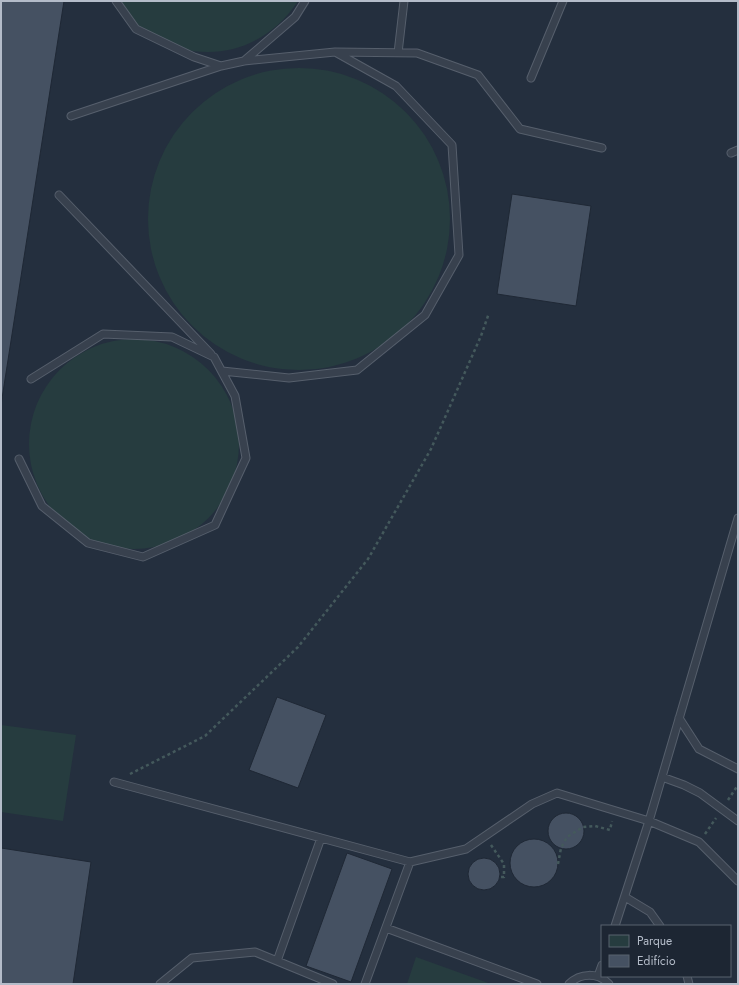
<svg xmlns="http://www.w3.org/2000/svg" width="739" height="985" font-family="Jost,sans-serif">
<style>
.green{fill:#263c3f}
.building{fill:#455162;stroke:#1f2835}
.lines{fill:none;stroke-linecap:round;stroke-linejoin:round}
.service-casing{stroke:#565f6c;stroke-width:9}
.path{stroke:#44595c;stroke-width:2.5;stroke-dasharray:3 3;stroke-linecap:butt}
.service{stroke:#38414e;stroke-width:7}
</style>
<rect width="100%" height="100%" fill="#242f3e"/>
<!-- green -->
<path class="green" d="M118,1H298C278,32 245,52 208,52C199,52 189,51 181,48C173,45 166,41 159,37C153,34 145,31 140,27C131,20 125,10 118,1Z
M148 219a151 151 0 1 1 302 0a151 151 0 1 1-302 0Z
M29 444a105 105 0 1 1 210 0a105 105 0 1 1-210 0Z
M1,725L76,735L63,821L1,812Z
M416,957L491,984H407Z"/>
<!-- building -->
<path class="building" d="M1,1H64L1,405Z
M512,194L591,206L576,306L497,294Z
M277,697L326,715L298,788L249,770Z
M548 831a18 18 0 1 1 36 0a18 18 0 1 1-36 0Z
M510 863a24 24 0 1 1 48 0a24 24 0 1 1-48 0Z
M1,848L91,862L73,984H1Z
M347,853L392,869L351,982L306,966Z
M468 874a16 16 0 1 1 32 0a16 16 0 1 1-32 0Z"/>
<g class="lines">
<!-- service casing -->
<g class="service-casing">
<path id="service" d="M116,1L136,29L194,57L221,66
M398,53L404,1
M244,61L295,17L305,1
M531,78L563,1
M71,116L221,66L244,61L335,52L417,53L478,75L520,129L602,148
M731,153L738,150
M59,195L211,354
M222,371L289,378L357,370L425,315L459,255L452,145L396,86L337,53
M19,459L42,506L88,543L143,557L215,525L246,458L235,396L214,357L172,337L103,334L31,379
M679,718L699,749L738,769
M662,777L684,785L700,793L738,821
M114,782L410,862L365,984
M410,862L466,849L532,804L557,793L649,821L699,842L738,881
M625,897L650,912L660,926
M615,926L649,821L738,518
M386,928L537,984
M277,961L321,838
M598,976L602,965
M687,976L689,984
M160,984L192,958L255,952L333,984
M569,984C580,973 598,972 609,984"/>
</g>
<!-- path -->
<path class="path" d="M130,774L205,736L298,647L368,559L431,449L481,336L489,313
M728,800L738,785
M705,834L716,818
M491,845L504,864V877H499
M558,864L561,848L567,837L583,827L595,826L610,830L612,821"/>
<!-- service -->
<use href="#service" class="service"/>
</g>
<!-- border -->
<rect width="739" height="985" fill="none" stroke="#b4bcc9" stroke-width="4"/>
<!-- legend -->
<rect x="601" y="925" width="130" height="52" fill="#1d2633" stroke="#59626f"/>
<rect x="609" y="935" width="20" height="12" fill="#263c3f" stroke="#59626f"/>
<text x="637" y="945" font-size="12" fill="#b4bcc9">Parque</text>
<rect x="609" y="955" width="20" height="12" fill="#455162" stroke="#59626f"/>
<text x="637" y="965" font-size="12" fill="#b4bcc9">Edifício</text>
</svg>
